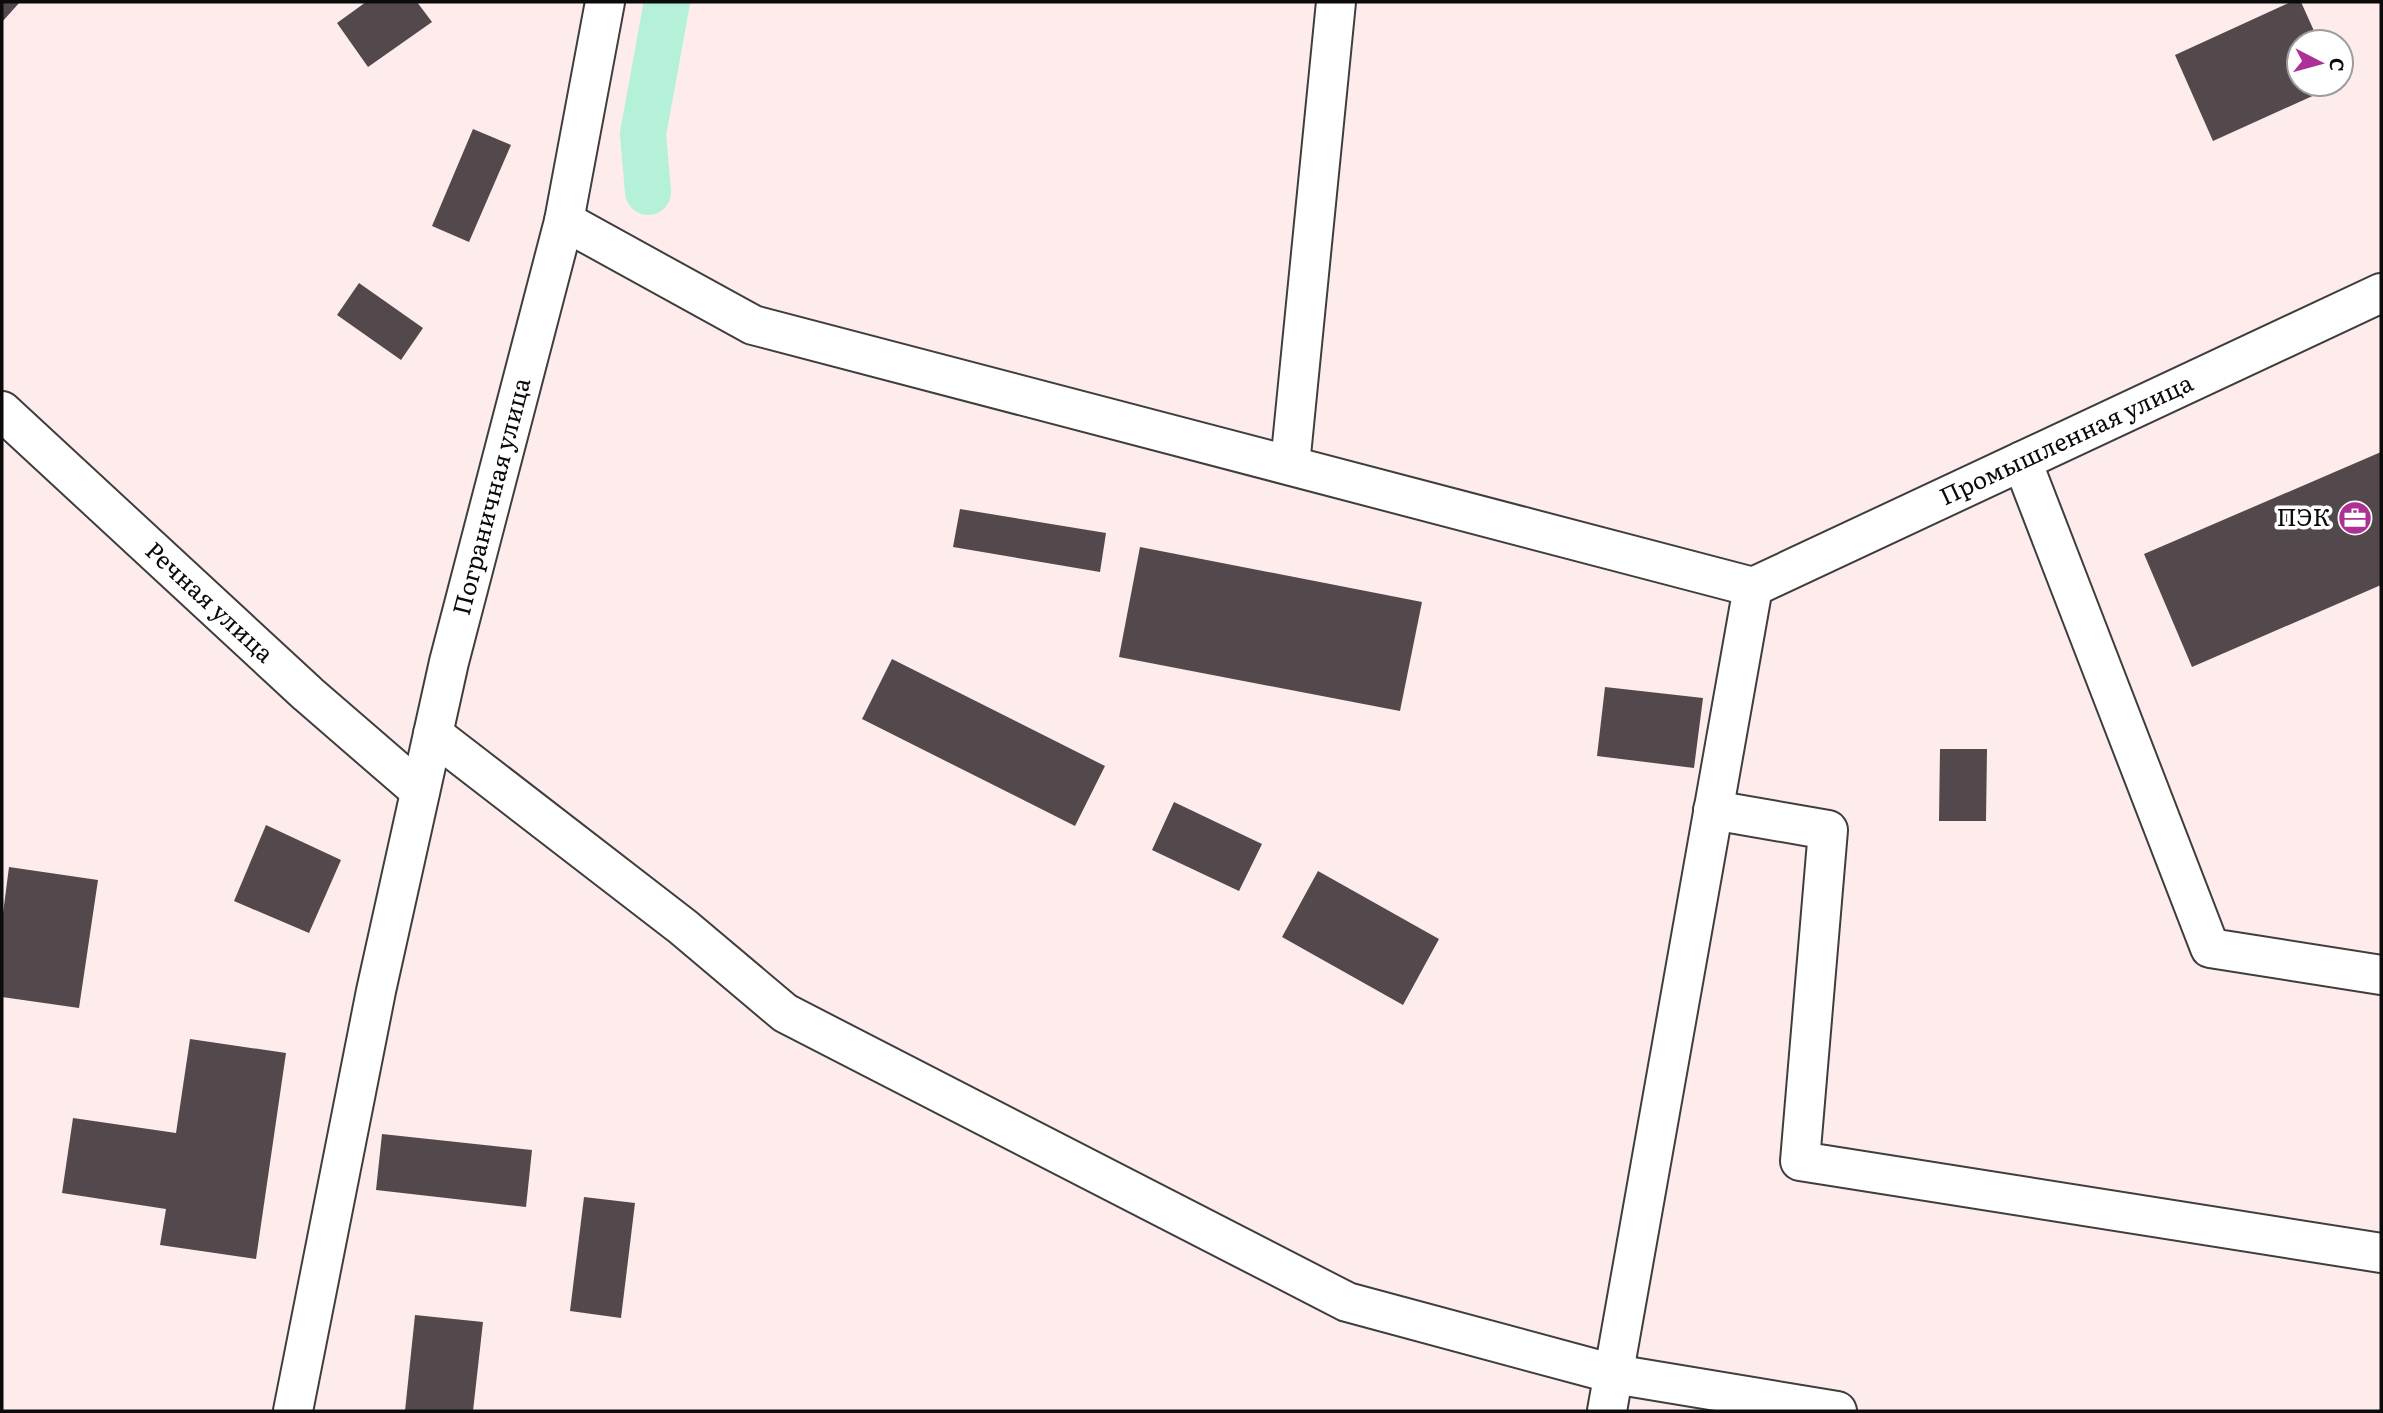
<svg xmlns="http://www.w3.org/2000/svg" width="2383" height="1413" font-family="Literata,serif">
<style>
.lines{fill:none;stroke-linecap:round;stroke-linejoin:round}
.canal{stroke:#b5f0d9;stroke-width:46}
.building{fill:#53494c}
.minor-casing{stroke:#3e3e3e;stroke-width:42}
.minor{stroke:#fff;stroke-width:38}
.labels{text-anchor:middle;stroke-width:7;stroke-linejoin:round;paint-order:stroke}
.street-label{font-size:24px;fill:#0b0b0b;stroke:#fff}
.poi-label{font-size:24px;fill:#0b0b0b;stroke:#fff;text-anchor:end}
</style>
<rect width="100%" height="100%" fill="#fdeceb"/>
<g class="lines">
<!-- canal -->
<path class="canal" d="M648,192L643,134L667,2"/>
</g>
<!-- building -->
<path class="building" d="M2,2H20L2,22Z
M366,2H417L432,22L368,67L337,23Z
M2291,2H2301L2319,42H2299V84H2339L2213,141L2175,55Z
M473,129L511,145L469,242L432,226Z
M359,283L423,328L401,360L337,315Z
M2381,452V585L2192,667L2144,554Z
M960,509L1106,533L1100,572L953,547Z
M1140,547L1422,602L1400,711L1119,657Z
M892,659L1105,766L1075,826L862,719Z
M1605,687L1703,698L1694,768L1597,756Z
M1940,749H1987L1986,821H1939Z
M1174,802L1262,844L1239,891L1152,850Z
M266,825L341,860L309,933L234,901Z
M9,867L98,880L79,1008L2,997V921Z
M1318,871L1439,939L1403,1005L1282,937Z
M190,1039L286,1053L256,1259L160,1245L166,1209L62,1193L73,1118L176,1133Z
M382,1134L532,1150L526,1207L376,1190Z
M584,1197L635,1203L621,1318L570,1311Z
M415,1315L483,1322L473,1411H405Z"/>
<g class="lines">
<!-- minor casing -->
<g class="minor-casing">
<g id="minor">
<path d="M564,221L753,325L1753,587"/>
<path id="s1" d="M2,411L308,694L420,791"/>
<path d="M2022,461L2210,948L2381,975"/>
<path d="M1290,465L1336,2"/>
<path id="s2" d="M1753,587L2381,293"/>
<path d="M433,734L683,927L785,1013L1347,1302L1614,1374L1837,1411"/>
<path d="M1713,810L1828,830L1800,1161L2381,1253"/>
<path id="s3" d="M293,1411L376,991L449,662L564,221L605,2"/>
<path d="M1607,1411L1753,587"/>
</g>
</g>
<!-- minor -->
<use href="#minor" class="minor"/>
</g>
<!-- icons -->
<defs>
<g id="office-disc" transform="scale(1.75)"><circle r="9.5" fill="#ad3195" stroke="#fff"/><path d="M-6-3h4V-5.5h4V-3h4V5H-6ZM-1-4.5V-3h2v-1.5ZM-6 0V1H6V0Z" fill="#fff"/></g>
</defs>
<g fill-rule="evenodd">
<use href="#office-disc" x="2355" y="518"/>
</g>
<g class="labels">
<!-- street labels -->
<g class="street-label">
<text dy="8" stroke="none"><textPath href="#s2" startOffset="346">Промышленная улица</textPath></text>
<text dy="8" stroke="none"><textPath href="#s3" startOffset="936">Пограничная улица</textPath></text>
<text dy="8" stroke="none"><textPath href="#s1" startOffset="282">Речная улица</textPath></text>
</g>
<!-- poi labels -->
<g class="poi-label">
<text x="2330" y="526">ПЭК</text>
</g>
</g>
<!-- border -->
<rect width="2383" height="1413" fill="none" stroke="#0b0b0b" stroke-width="7"/>
<!-- north arrow -->
<g transform="translate(2320 63) rotate(96)"><circle r="33" fill="#ffffff" stroke="#9d9d9d" stroke-width="2"/>
<path d="M0-5L12 26L0 18L-12 26Z" fill="#ad3195"/>
<text y="-10" font-size="19" font-weight="bold" text-anchor="middle" fill="#0b0b0b">С</text>
</g>
</svg>
